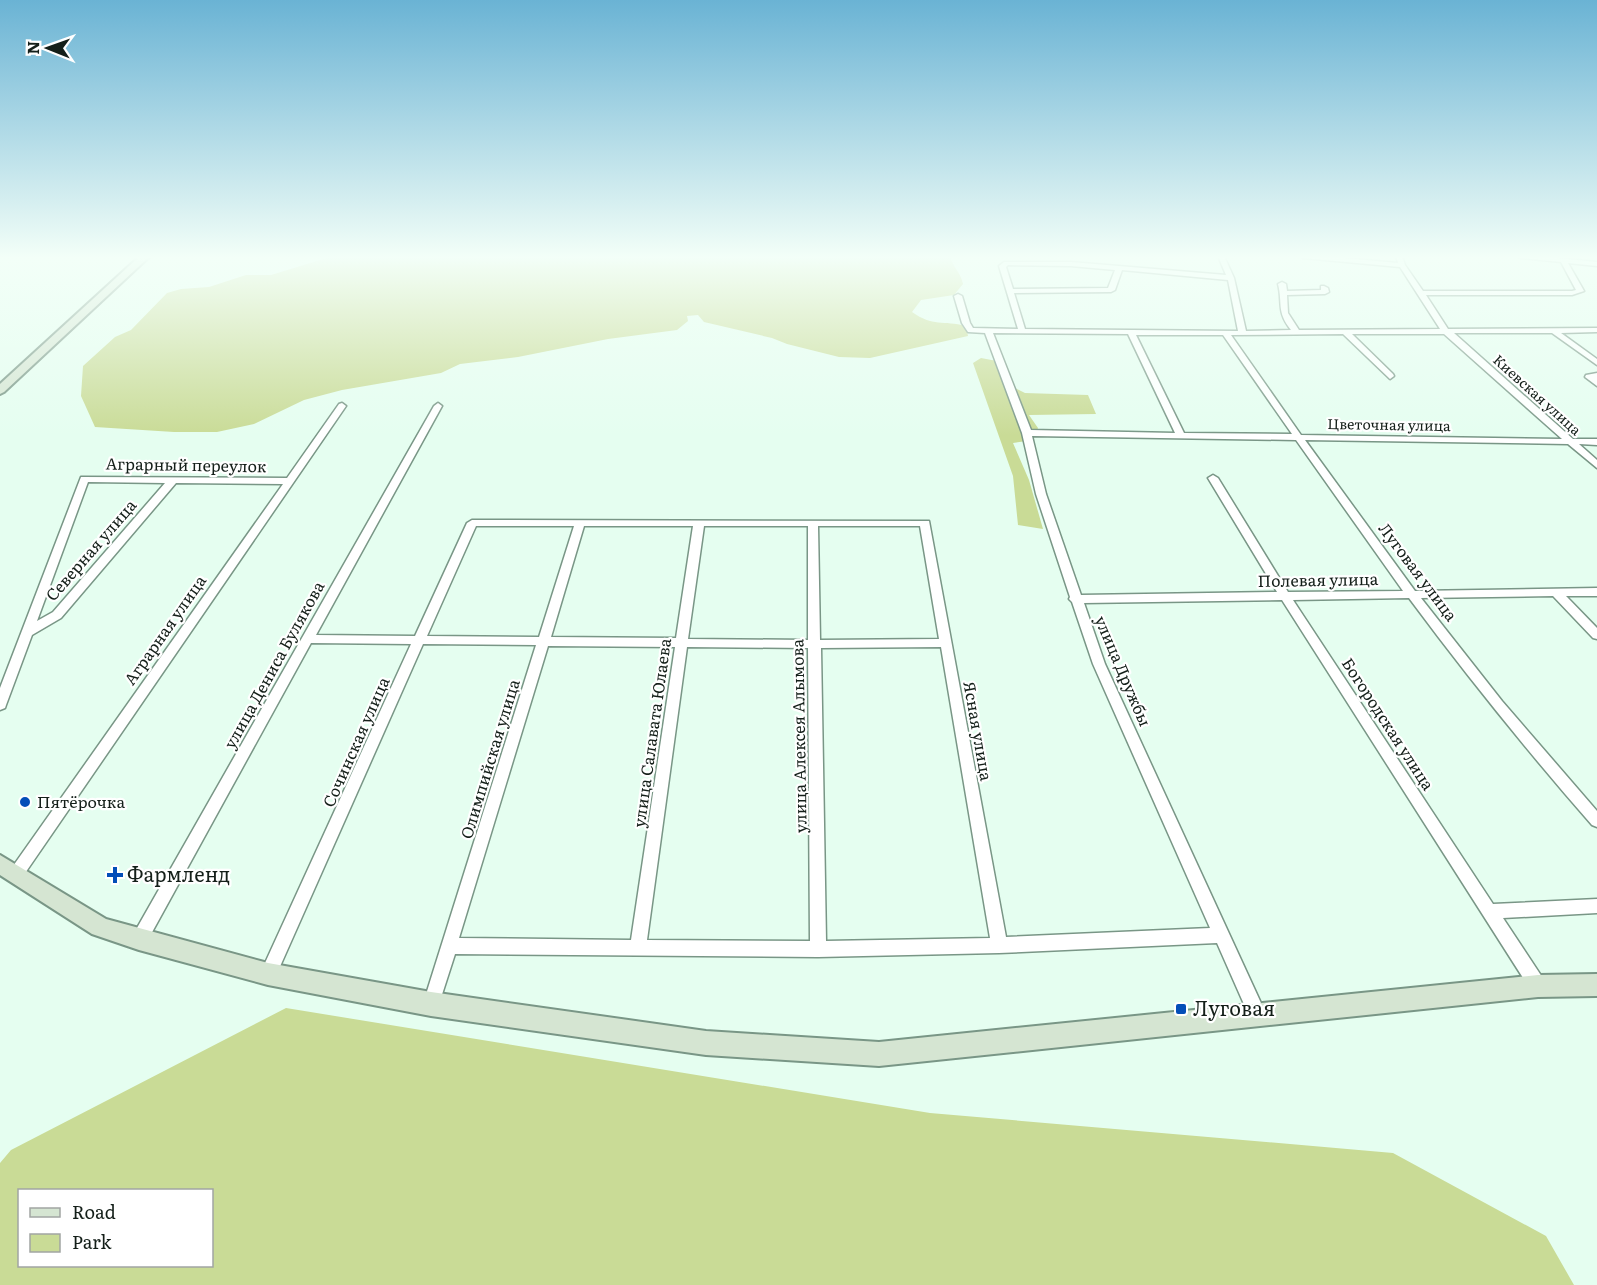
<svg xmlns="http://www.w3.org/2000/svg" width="1597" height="1285" font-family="Literata,serif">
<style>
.green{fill:#c9db96;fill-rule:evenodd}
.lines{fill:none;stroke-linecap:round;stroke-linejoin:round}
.street-casing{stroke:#799686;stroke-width:3}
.secondary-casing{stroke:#799686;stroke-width:4}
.street{fill:#fff;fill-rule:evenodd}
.secondary{fill:#d5e5d2;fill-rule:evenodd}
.poi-dot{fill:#034eb8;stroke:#fff;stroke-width:2}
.labels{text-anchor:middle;stroke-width:4.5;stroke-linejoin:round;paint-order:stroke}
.far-street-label{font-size:14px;fill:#141f19;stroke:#fff}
.street-label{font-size:16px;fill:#141f19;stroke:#fff}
.poi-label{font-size:16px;fill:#141f19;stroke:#fff;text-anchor:start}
.near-poi-label{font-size:20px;fill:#141f19;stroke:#fff;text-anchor:start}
</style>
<rect width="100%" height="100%" fill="#e5fef0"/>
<!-- green -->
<path class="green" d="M333,256H950C953,268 960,271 963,284L954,295L921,300L912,312C933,327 943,320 966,326L968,336L870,358L839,357L787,344L772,338L704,322L698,315L687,316L688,321L677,330L608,339L518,357L460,364L441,373L342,390L304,400L254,424L217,432H174L95,427L81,396L83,366L115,337L131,330L167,293L181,289L209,287L246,275H271Z
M981,358L1002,362L1013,387L1025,393L1088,395L1096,414L1029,415L1038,428L1033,440L1013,443L1029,480L1043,529L1018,525L1013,476L973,363Z
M286,1008L930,1113L1393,1153L1546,1236L1574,1285H0V1163L11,1150ZM20,1190H212V1266H20Z"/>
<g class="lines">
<!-- street casing -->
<g class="street-casing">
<path id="street" d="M1218,256H1224L1234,278L1246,331L1291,330C1276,311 1283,304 1278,284L1282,282L1286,284L1287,291L1321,290V286H1324L1328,288L1329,292L1325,294L1287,295L1288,313L1299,330L1440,329L1400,267L1303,258L1300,256H1322L1398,263L1396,256H1402L1405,265L1423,291H1572L1576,290L1561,262L1521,258L1518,256H1537L1597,262V266L1568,263L1584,291L1572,295H1426L1448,329L1597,328V332L1561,333L1597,359V365L1552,333H1454L1573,439H1597V445L1579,444L1597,460V468L1568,444L1305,440L1415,591L1597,588V596H1566L1597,628V639L1593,638L1553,596L1421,598L1502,701L1597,811V827L1592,825C1528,752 1467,676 1409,598L1293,600L1493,904L1597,899V913L1503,918L1544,980L1546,986L1544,992L1538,994L1532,992L1282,600L1084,603L1105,664L1266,1014L1263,1020L1257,1023L1251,1020L1217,943L999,953L818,957L455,954L437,1010L431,1012L425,1010L423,1004L536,645L423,644L274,980L268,982L262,980L260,974L411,644L311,643L145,945L139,948L133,945L131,940L133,935L434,406L438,403L442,406L316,635L415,636L467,523L472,520L929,521L1006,937L1210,928L1093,664L1072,602L1069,599L1070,597L1036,494L1022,433L985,333L968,332L962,323L954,296L958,294L962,296L970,323L973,328L1018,329L999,266L1004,262H1071L1226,275ZM1008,265L1071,266L1115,270L1108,288L1013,289L1006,267ZM1122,270L1228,280L1238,331L1025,329L1014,293L1111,292L1115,290ZM993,333L1128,334L1175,433L1031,430ZM1343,334L1390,379L1394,376L1393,374L1352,334H1444L1562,439L1301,435L1231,335ZM1136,335H1223L1292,434L1184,433ZM1032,436L1296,440L1403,591L1288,592L1218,478L1213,475L1208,478L1277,592L1081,595L1046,494ZM476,526H574L539,637L427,636ZM584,526H693L676,638L551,637ZM704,526H808V640L688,639ZM818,526H920L939,639L820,640ZM548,646L675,647L631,940L459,938ZM687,647L808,648L810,941L647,940ZM941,647L990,938L826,941L821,648Z
M1597,373V386L1585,377L1586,375Z
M342,403L346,406L21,879L16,881L11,879L8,874L11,869L283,484L176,483L61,618L32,635L6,705L5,708L0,710V688L81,477L287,478L339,404ZM88,482L165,483L53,612L37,621Z"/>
</g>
<!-- secondary casing -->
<g class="secondary-casing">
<path id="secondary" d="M140,256H150L4,392L0,394V384Z
M0,855L106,919L268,963L431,992L706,1031L879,1042L1538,975L1597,974V996L1538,997L879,1066L706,1055L431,1016L268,985L139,950L92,934L0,875Z"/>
</g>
<!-- street -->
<use href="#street" class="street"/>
<!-- secondary -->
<use href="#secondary" class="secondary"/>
</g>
<!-- sky -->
<linearGradient id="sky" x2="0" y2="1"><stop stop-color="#6ab3d4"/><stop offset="0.59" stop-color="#f3fff8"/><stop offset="1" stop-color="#f3fff8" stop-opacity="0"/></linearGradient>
<rect width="1597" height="436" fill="url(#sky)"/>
<!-- markers -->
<g class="poi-dot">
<circle cx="25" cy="802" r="6"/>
<path d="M112 866h6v6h6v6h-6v6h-6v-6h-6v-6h6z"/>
<rect x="1175" y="1003" width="12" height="12" rx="3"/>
</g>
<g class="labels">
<!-- far-street labels -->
<g class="far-street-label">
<text transform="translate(1537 395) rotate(42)" y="5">Киевская улица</text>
<text transform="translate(1389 425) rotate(1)" y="5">Цветочная улица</text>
</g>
<!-- street labels -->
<g class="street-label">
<text transform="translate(186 465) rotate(1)" y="6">Аграрный переулок</text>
<text transform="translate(91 550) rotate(-49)" y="6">Северная улица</text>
<text transform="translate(1418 572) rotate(53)" y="6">Луговая улица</text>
<text transform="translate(1318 580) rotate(-1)" y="6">Полевая улица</text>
<text transform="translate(165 630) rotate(-55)" y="6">Аграрная улица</text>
<text transform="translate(274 665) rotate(-61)" y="6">улица Дениса Булякова</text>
<text transform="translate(1123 671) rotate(67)" y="6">улица Дружбы</text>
<text transform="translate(1388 724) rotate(57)" y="6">Богородская улица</text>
<text transform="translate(978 731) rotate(80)" y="6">Ясная улица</text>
<text transform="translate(652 733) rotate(-82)" y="6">улица Салавата Юлаева</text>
<text transform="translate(799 736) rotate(-91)" y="6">улица Алексея Алымова</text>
<text transform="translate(356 742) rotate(-66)" y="6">Сочинская улица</text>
<text transform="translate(490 759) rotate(-73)" y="6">Олимпийская улица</text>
</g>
<!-- poi labels -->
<g class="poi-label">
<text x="37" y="808">Пятёрочка</text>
</g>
<!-- near-poi labels -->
<g class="near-poi-label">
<text x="127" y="882">Фармленд</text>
<text x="1193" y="1016">Луговая</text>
</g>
</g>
<!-- legend -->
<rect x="18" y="1189" width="195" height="78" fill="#ffffff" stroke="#a1a5a3" stroke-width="1.5"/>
<rect x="30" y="1208" width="30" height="9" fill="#d5e5d2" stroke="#a1a5a3" stroke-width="1.5"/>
<text x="72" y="1219" font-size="18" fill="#141f19">Road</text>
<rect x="30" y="1234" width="30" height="18" fill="#c9db96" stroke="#a1a5a3" stroke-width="1.5"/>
<text x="72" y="1249" font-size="18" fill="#141f19">Park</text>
<!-- north arrow -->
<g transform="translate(48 48) rotate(271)" stroke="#ffffff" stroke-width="4.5" paint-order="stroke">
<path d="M0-4.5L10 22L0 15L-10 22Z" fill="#141f19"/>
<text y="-9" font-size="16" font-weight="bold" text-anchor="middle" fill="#141f19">N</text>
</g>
</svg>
